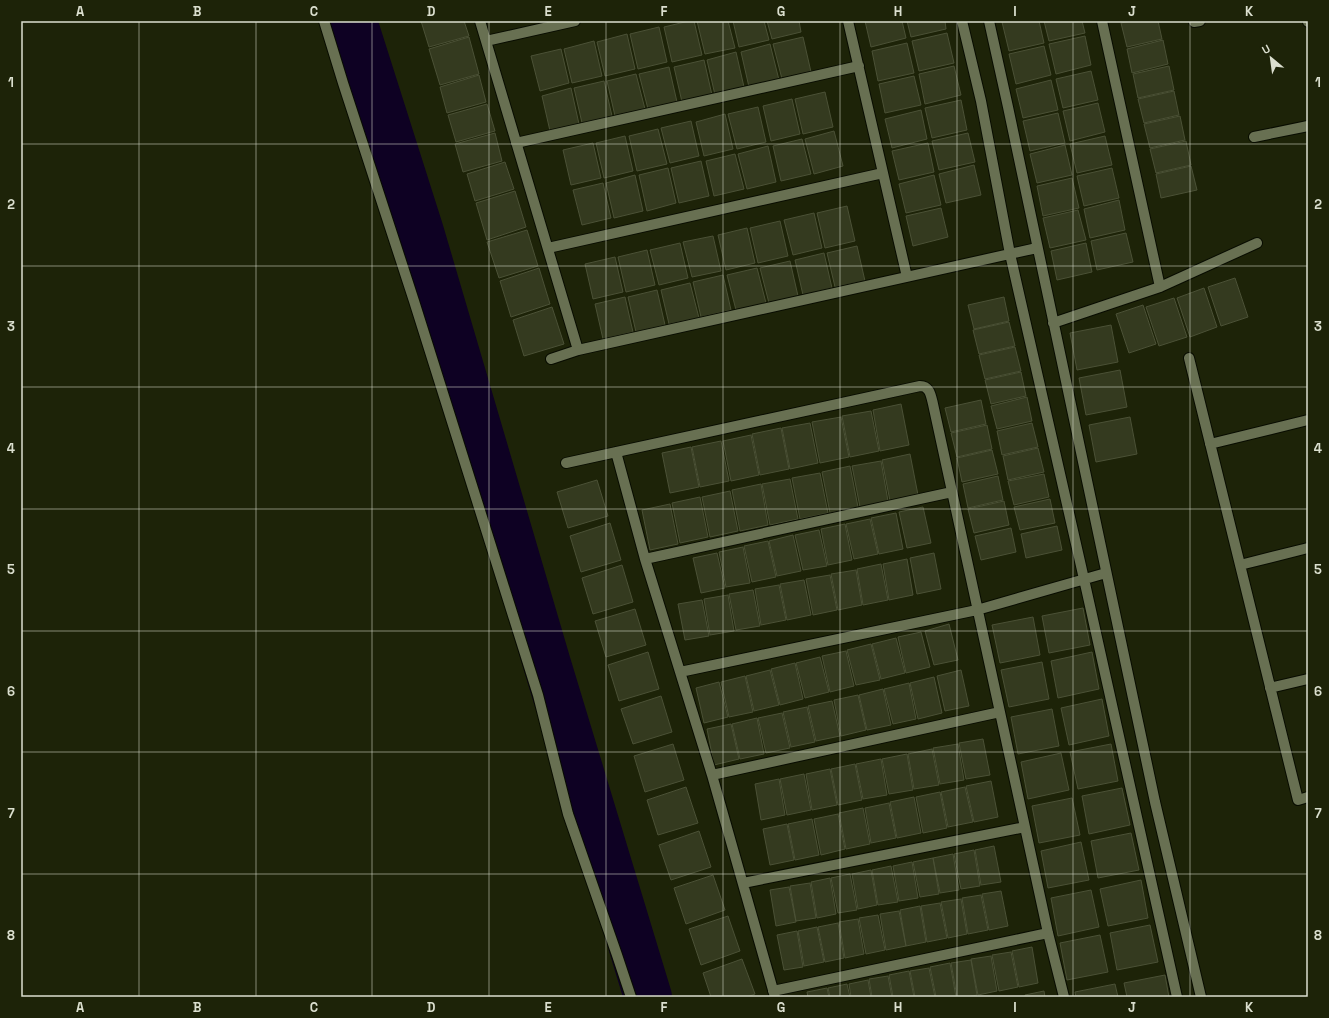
<svg xmlns="http://www.w3.org/2000/svg" width="1329" height="1018" font-family="'Space Grotesk',sans-serif">
<style>
.green{fill:#384211}
.lines{fill:none;stroke-linecap:round;stroke-linejoin:round}
.river{stroke:#0e0123;stroke-width:48}
.building{fill:#343a1f;stroke:#4b5136}
.minor-casing{stroke:#080c00;stroke-width:12}
.minor{stroke:#687052;stroke-width:10}
.grid{fill:none;stroke:#dbdfcf;stroke-width:1;stroke-opacity:0.55}
.neatline{fill:none;stroke:#dbdfcf;stroke-width:1.5}
.grid-label{font-size:13px;text-anchor:middle;font-weight:bold;fill:#dbdfcf}
</style>
<rect width="100%" height="100%" fill="#1d2308"/>
<!-- green -->
<path class="green" d="M326,21H353L471,406L648,997H630L597,895L538,695Z"/>
<g class="lines">
<!-- river -->
<path class="river" d="M353,21L420,232L547,664L648,997"/>
</g>
<!-- building -->
<path class="building" d="M421,21H464L469,36L429,47Z
M689,21H694L702,55L672,62L664,27Z
M697,21H728L735,48L705,54Z
M733,21H764L769,40L739,47Z
M767,21H799L801,32L772,39Z
M865,21H902L906,38L871,47Z
M907,21H945L946,29L911,37Z
M1006,21H1039L1044,43L1009,51L1002,22Z
M1044,21H1082L1085,33L1049,41Z
M1131,21H1158L1162,39L1127,47L1121,23Z
M659,27L667,62L638,69L630,34Z
M947,33L954,63L919,71L912,41Z
M627,34L635,69L605,76L597,42Z
M1085,36L1091,65L1056,74L1049,44Z
M469,37L479,74L440,85L429,49Z
M803,37L811,72L782,79L773,44Z
M1163,40L1168,64L1132,73L1127,49Z
M594,41L602,76L572,83L564,49Z
M907,43L914,73L878,81L872,51Z
M770,44L779,80L749,87L741,52Z
M1044,46L1051,75L1016,84L1009,54Z
M561,49L569,83L540,91L531,56Z
M736,52L744,87L715,95L707,60Z
M704,60L712,95L682,102L674,67Z
M954,66L961,95L925,104L919,74Z
M1169,66L1174,90L1138,98L1133,74Z
M669,67L677,102L648,109L639,74Z
M1091,71L1098,100L1063,108L1056,79Z
M636,74L645,109L615,116L607,81Z
M479,75L486,102L447,113L440,87Z
M914,76L921,105L885,113L879,84Z
M1051,80L1058,110L1023,118L1016,89Z
M604,81L612,116L582,123L574,88Z
M571,88L579,124L550,131L542,96Z
M1174,91L1179,115L1144,123L1138,99Z
M825,92L833,127L803,134L795,99Z
M792,99L800,134L771,141L763,106Z
M961,100L967,130L932,138L925,108Z
M1098,103L1105,132L1070,141L1063,111Z
M487,104L495,131L456,142L448,115Z
M758,107L766,142L737,149L728,114Z
M921,110L927,139L892,148L885,119Z
M1058,113L1065,143L1030,151L1023,121Z
M725,114L733,149L704,156L696,122Z
M1180,116L1185,140L1150,148L1144,124Z
M691,121L699,156L670,163L661,128Z
M658,129L667,164L637,171L629,136Z
M834,131L843,166L814,174L805,139Z
M495,133L502,161L463,172L455,144Z
M968,133L975,162L939,170L932,141Z
M625,136L633,171L604,178L596,143Z
M1105,136L1112,165L1077,173L1070,144Z
M802,139L811,174L781,181L773,146Z
M1186,141L1191,165L1156,173L1150,149Z
M593,143L601,178L571,185L563,150Z
M928,143L934,172L899,180L892,151Z
M1065,145L1072,175L1037,183L1030,154Z
M768,146L776,182L747,189L738,154Z
M735,154L744,189L714,196L706,161Z
M701,161L709,196L679,203L671,168Z
M505,162L514,189L475,201L467,174Z
M974,165L981,195L946,203L939,174Z
M1191,166L1197,190L1161,198L1156,174Z
M668,168L676,203L647,211L639,175Z
M1112,168L1119,198L1084,206L1077,176Z
M635,175L643,211L614,218L606,183Z
M934,175L941,205L906,213L899,184Z
M1072,178L1079,208L1043,216L1037,186Z
M603,183L611,218L582,225L573,190Z
M515,191L526,227L487,240L476,203Z
M1119,200L1125,230L1090,238L1084,209Z
M847,206L855,241L825,248L817,213Z
M941,208L948,237L913,246L906,216Z
M1078,210L1086,240L1050,248L1043,218Z
M814,213L822,248L793,255L784,220Z
M780,221L788,256L758,263L750,228Z
M747,228L755,263L726,270L718,235Z
M527,230L538,266L499,278L487,242Z
M1126,233L1133,262L1097,270L1091,241Z
M713,236L721,271L692,277L683,242Z
M680,243L688,278L659,285L650,250Z
M1086,243L1092,272L1057,280L1051,251Z
M857,246L865,281L835,287L827,253Z
M647,250L655,285L626,292L618,257Z
M824,253L832,288L803,295L795,260Z
M615,257L623,292L593,299L585,264Z
M790,261L798,296L769,303L760,268Z
M539,268L550,304L511,317L500,281Z
M757,268L766,303L736,310L727,275Z
M723,275L731,310L701,317L693,282Z
M1235,278L1248,317L1221,326L1208,287Z
M690,283L699,318L669,324L661,290Z
M1204,288L1217,327L1190,337L1177,298Z
M657,290L665,325L636,332L628,297Z
M625,297L633,332L603,339L595,304Z
M1004,297L1009,321L974,329L968,305Z
M1174,298L1187,337L1159,346L1146,307Z
M1143,305L1156,344L1129,353L1116,314Z
M552,307L564,344L524,356L513,320Z
M1009,322L1015,346L979,354L973,330Z
M1111,325L1118,362L1077,370L1070,333Z
M1015,347L1021,371L985,379L979,355Z
M1120,370L1127,407L1086,415L1079,378Z
M1021,372L1026,396L991,404L985,380Z
M1027,397L1032,421L997,429L991,406Z
M981,400L986,424L951,432L945,408Z
M901,404L909,445L880,451L873,410Z
M871,411L879,451L850,457L842,416Z
M841,417L849,457L820,463L812,422Z
M1130,417L1137,454L1096,462L1089,425Z
M810,423L818,463L790,469L782,428Z
M1032,423L1038,447L1002,455L997,431Z
M987,425L992,449L957,457L951,433Z
M781,428L789,469L760,475L752,434Z
M751,435L759,475L731,481L723,441Z
M721,441L729,481L700,487L692,447Z
M691,447L699,487L670,493L662,453Z
M1038,448L1044,472L1008,480L1003,456Z
M992,450L998,474L962,482L957,458Z
M910,454L918,495L890,501L882,460Z
M881,461L888,501L860,507L852,466Z
M850,466L858,507L830,513L822,472Z
M820,473L828,513L800,519L792,478Z
M1044,474L1049,497L1014,505L1008,481Z
M998,476L1003,500L968,508L963,484Z
M790,479L798,519L770,525L762,484Z
M597,480L608,516L568,528L557,492Z
M761,484L768,525L740,531L732,490Z
M730,491L738,531L710,537L702,497Z
M700,497L708,537L680,543L672,503Z
M1050,499L1055,523L1020,530L1014,507Z
M1004,501L1009,525L974,533L968,509Z
M670,504L678,544L650,550L642,510Z
M923,507L931,543L907,548L899,512Z
M896,513L903,549L879,554L871,518Z
M870,519L878,554L854,559L846,524Z
M610,523L621,560L581,572L570,536Z
M845,524L852,560L828,565L821,529Z
M1057,526L1062,550L1026,558L1021,534Z
M1011,528L1016,552L981,560L975,536Z
M819,530L827,566L803,570L795,535Z
M793,535L801,571L777,576L769,541Z
M768,541L776,577L752,582L744,546Z
M743,547L750,583L726,587L719,552Z
M717,553L725,588L701,593L693,558Z
M934,553L941,589L917,594L910,558Z
M907,559L913,595L889,600L883,564Z
M881,564L888,600L863,605L857,569Z
M622,565L633,602L593,614L582,578Z
M856,570L862,605L838,610L831,574Z
M830,575L837,610L813,615L806,579Z
M804,580L811,615L787,620L780,584Z
M779,585L786,620L761,625L755,589Z
M753,590L760,626L736,630L729,594Z
M728,595L734,631L710,635L704,599Z
M702,600L709,636L685,640L678,604Z
M1083,608L1090,645L1049,653L1042,616Z
M635,609L646,645L606,657L595,621Z
M1033,617L1040,655L1000,663L992,625Z
M949,624L958,660L934,665L925,631Z
M921,632L930,667L906,673L898,637Z
M896,638L905,673L881,679L872,644Z
M871,644L880,680L856,685L847,650Z
M846,651L854,686L830,692L822,656Z
M648,652L659,689L619,701L608,665Z
M1092,652L1099,689L1058,698L1051,661Z
M820,657L829,692L805,698L796,663Z
M1042,662L1049,699L1009,707L1001,670Z
M795,663L803,699L780,705L771,669Z
M770,670L779,705L754,711L746,676Z
M961,670L969,706L945,711L937,676Z
M745,676L753,712L729,717L721,682Z
M934,677L942,713L918,719L910,683Z
M719,682L728,717L704,723L696,688Z
M909,683L916,719L893,724L884,689Z
M883,689L891,725L867,730L859,695Z
M858,695L866,730L841,736L834,700Z
M661,696L672,732L633,744L621,709Z
M1102,699L1109,736L1069,745L1061,708Z
M832,701L840,736L816,741L808,706Z
M807,707L815,742L791,747L783,712Z
M1052,709L1059,746L1018,754L1011,717Z
M782,713L790,748L766,753L758,718Z
M757,718L764,754L740,759L732,724Z
M731,724L739,759L714,765L707,729Z
M983,739L990,775L966,779L959,743Z
M673,744L684,780L645,792L634,756Z
M958,744L964,780L940,784L933,748Z
M1111,744L1118,781L1078,789L1070,752Z
M932,749L939,785L914,789L908,754Z
M1061,753L1069,790L1028,799L1021,762Z
M907,754L913,790L889,794L882,759Z
M881,759L887,795L863,799L856,764Z
M855,764L862,800L838,805L831,769Z
M830,769L837,805L812,810L806,774Z
M804,774L811,810L787,815L780,779Z
M779,779L785,815L761,820L755,784Z
M991,781L998,817L974,822L966,786Z
M686,787L698,823L658,835L647,800Z
M965,787L973,822L948,827L941,792Z
M1122,788L1130,825L1089,834L1082,796Z
M940,792L947,828L923,833L916,797Z
M914,797L921,833L897,838L890,802Z
M1072,798L1080,835L1039,843L1032,806Z
M889,803L896,838L871,843L865,808Z
M863,808L870,844L846,849L839,813Z
M838,814L845,849L821,855L814,819Z
M812,819L819,855L795,860L788,824Z
M787,824L794,860L770,865L763,829Z
M699,831L711,867L671,880L659,845Z
M1131,833L1139,870L1098,878L1091,841Z
M1081,842L1089,880L1048,888L1041,851Z
M994,846L1001,882L981,885L975,850Z
M974,850L980,886L961,889L954,854Z
M953,854L959,890L940,893L933,858Z
M933,858L939,894L920,897L913,862Z
M912,862L918,898L899,901L893,866Z
M891,866L898,902L878,905L872,870Z
M871,870L877,905L858,909L852,874Z
M850,874L857,910L838,913L831,878Z
M713,875L725,910L686,924L674,888Z
M830,878L836,914L817,918L811,882Z
M1141,880L1148,918L1108,926L1100,889Z
M810,883L816,918L796,921L790,886Z
M789,887L796,922L776,926L770,890Z
M1091,890L1099,927L1058,936L1051,898Z
M1001,891L1008,926L989,930L982,894Z
M981,895L988,930L968,934L962,898Z
M961,899L967,934L948,938L941,902Z
M940,903L947,938L927,942L921,906Z
M920,906L926,942L906,946L900,910Z
M899,911L906,946L886,950L880,914Z
M878,915L885,950L866,954L859,918Z
M728,916L740,951L701,965L689,929Z
M858,919L864,954L845,958L839,922Z
M838,923L844,958L825,962L818,927Z
M1150,925L1158,962L1117,970L1110,933Z
M817,927L824,962L804,966L798,931Z
M797,931L803,967L784,970L777,935Z
M1100,935L1108,972L1067,980L1060,943Z
M1032,947L1038,983L1019,987L1012,951Z
M1011,952L1018,987L999,991L992,955Z
M991,956L997,991L978,995L971,959Z
M742,959L755,994L747,997H711L703,973Z
M971,960L977,995L967,997H957L951,963Z
M950,963L956,997H936L930,967Z
M929,968L935,997H915L910,971Z
M909,971L914,997H893L889,975Z
M1165,975L1169,997H1127L1124,983Z
M888,976L892,997H872L869,979Z
M868,980L871,997H851L849,984Z
M847,984L850,997H830L828,988Z
M1115,984L1118,997H1076L1075,992Z
M827,988L829,997H808L807,992Z
M1044,991L1045,997H1025V995Z"/>
<g class="lines">
<!-- minor casing -->
<g class="minor-casing">
<path id="minor" d="M324,21L343,83L414,301L538,695L568,814L617,955L631,997
M480,21L578,350
M848,21L907,277
M962,21L981,101L1010,254L1084,579L1177,997
M989,21L1008,107L1155,802L1201,997
M1102,21L1160,287
M1308,21V22
M1194,22L1200,21
M486,41L575,21
M1254,137L1308,126
M516,143L859,66
M548,248L883,173
M1053,323L1160,287L1257,243
M1189,358L1298,800L1308,797
M551,359L578,350L1037,248
M1210,444L1308,420
M616,452L645,559L712,775L775,997
M566,463L920,386C930,386 931,396 933,404L1048,933L1064,997
M645,559L952,492
M1240,565L1308,548
M680,672L977,610L1106,573
M1270,688L1308,679
M712,775L1000,712
M743,883L1025,827
M773,991L1048,933"/>
</g>
<!-- minor -->
<use href="#minor" class="minor"/>
</g>
<!-- grid -->
<path class="grid" d="M139,21V997M256,21V997M372,21V997M489,21V997M606,21V997M723,21V997M840,21V997M957,21V997M1073,21V997M1190,21V997M21,144H1308M21,266H1308M21,387H1308M21,509H1308M21,631H1308M21,752H1308M21,874H1308"/>
<!-- border -->
<rect width="1329" height="1018" fill="none" stroke="#1d2308" stroke-width="44"/>
<!-- north arrow -->
<g transform="translate(1271 58) rotate(331)" stroke="#1d2308" stroke-width="3" paint-order="stroke">
<path d="M0-3L7 15L0 10L-7 15Z" fill="#dbdfcf"/>
<text y="-6" font-size="11" font-weight="bold" text-anchor="middle" fill="#dbdfcf">U</text>
</g>
<rect x="22" y="22" width="1285" height="974" class="neatline"/>
<g class="grid-label">
<text x="80" y="16">A</text>
<text x="197" y="16">B</text>
<text x="314" y="16">C</text>
<text x="431" y="16">D</text>
<text x="548" y="16">E</text>
<text x="664" y="16">F</text>
<text x="781" y="16">G</text>
<text x="898" y="16">H</text>
<text x="1015" y="16">I</text>
<text x="1132" y="16">J</text>
<text x="1249" y="16">K</text>
<text x="11" y="87">1</text>
<text x="1318" y="87">1</text>
<text x="11" y="209">2</text>
<text x="1318" y="209">2</text>
<text x="11" y="331">3</text>
<text x="1318" y="331">3</text>
<text x="11" y="453">4</text>
<text x="1318" y="453">4</text>
<text x="11" y="574">5</text>
<text x="1318" y="574">5</text>
<text x="11" y="696">6</text>
<text x="1318" y="696">6</text>
<text x="11" y="818">7</text>
<text x="1318" y="818">7</text>
<text x="11" y="940">8</text>
<text x="1318" y="940">8</text>
<text x="80" y="1012">A</text>
<text x="197" y="1012">B</text>
<text x="314" y="1012">C</text>
<text x="431" y="1012">D</text>
<text x="548" y="1012">E</text>
<text x="664" y="1012">F</text>
<text x="781" y="1012">G</text>
<text x="898" y="1012">H</text>
<text x="1015" y="1012">I</text>
<text x="1132" y="1012">J</text>
<text x="1249" y="1012">K</text>
</g>
</svg>
